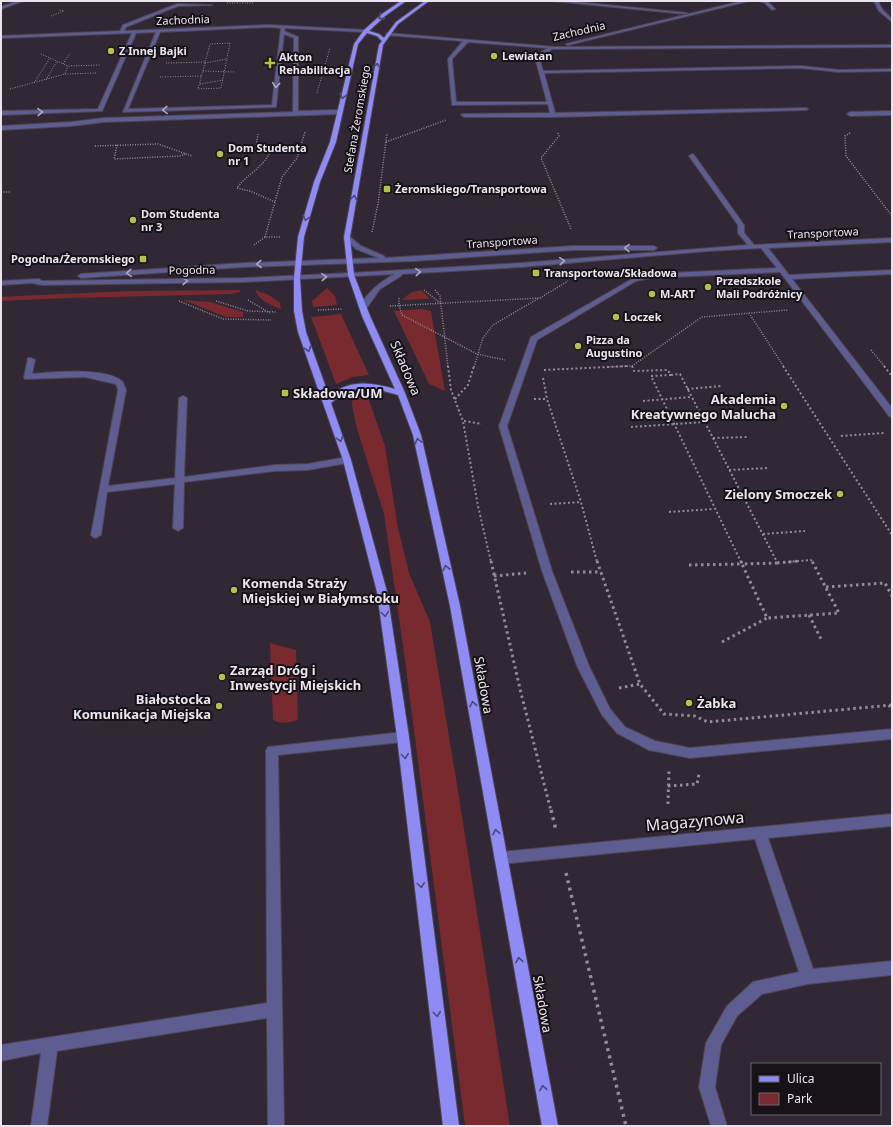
<svg xmlns="http://www.w3.org/2000/svg" width="893" height="1127" font-family="'Noto Sans',sans-serif">
<style>
.green{fill:#782a2f}
.lines{fill:none;stroke-linecap:round;stroke-linejoin:round}
.minor-casing{stroke:#4f4552;stroke-width:2}
.major-casing{stroke:#4f4552;stroke-width:2}
.path-far4{stroke:#948c97;stroke-width:1;stroke-dasharray:1 1.5;stroke-linecap:butt}
.path-far3{stroke:#948c97;stroke-width:1.5;stroke-dasharray:1 1.5;stroke-linecap:butt}
.path-far2{stroke:#948c97;stroke-width:2;stroke-dasharray:2 2.5;stroke-linecap:butt}
.path-far1{stroke:#948c97;stroke-width:3;stroke-dasharray:2.5 3.5;stroke-linecap:butt}
.path{stroke:#948c97;stroke-width:3.5;stroke-dasharray:3 4.5;stroke-linecap:butt}
.minor{fill:#5d5d91;fill-rule:evenodd}
.major{fill:#8e8bf5;fill-rule:evenodd}
.oneway{stroke:#4c487b}
.oneway2{stroke:#aba7c4}
.poi-dot{fill:#b3c24b;stroke:#161218;stroke-width:1.5}
.labels{text-anchor:middle;stroke-width:4;stroke-linejoin:round;paint-order:stroke}
.far-street-label{font-size:11px;fill:#eae4ed;stroke:#161218}
.far-poi-label{font-size:11px;font-weight:bold;fill:#eae4ed;stroke:#161218;text-anchor:start}
.street-label{font-size:13px;fill:#eae4ed;stroke:#161218}
.poi-label{font-size:13px;font-weight:bold;fill:#eae4ed;stroke:#161218;text-anchor:start}
.near-street-label{font-size:16px;fill:#eae4ed;stroke:#161218}
</style>
<rect width="100%" height="100%" fill="#312735"/>
<!-- green -->
<path class="green" d="M327,288L335,296L337,305L313,307L312,301Z
M240,290V292L232,294L69,298L1,301V297L17,296L131,291Z
M255,290L269,295L280,303L281,309C271,305 259,301 255,290Z
M421,290L430,299L402,300L410,293Z
M183,300L210,302L243,312V317H226Z
M422,309L431,311L445,391L429,384L394,311Z
M341,314L369,375L353,377L336,384L311,317Z
M362,394L368,397L385,446L398,528L409,573L430,622L460,803L510,1126H465L404,653L384,514L357,429L352,405L353,396Z
M270,643L296,650L298,720C289,722 281,725 273,720Z"/>
<g class="lines">
<!-- minor casing -->
<g class="minor-casing">
<path id="minor" d="M17,1H23L1,9V7Z
M553,1H567L687,13L685,14Z
M742,1H749L568,45L566,44Z
M759,1H767L775,9L772,10L765,3Z
M874,1H878L882,9L892,19V22L879,11Z
M177,4L212,5L178,6L126,27L124,31L269,25L366,30L365,32L285,28L284,31L298,37V111L339,110L342,112L339,114L104,122L71,126L1,130V126L71,122L104,118L293,112L294,38L284,34L276,107L123,112L156,32L136,33L102,111L1,115V111L98,109L132,33L1,38V36L120,31L123,25ZM269,27L281,28L272,105L128,109L160,32Z
M387,33L555,47L892,45V47L552,49L545,54L540,61L543,71L801,66L839,70L892,69V71L839,72L801,68L544,73L555,113L806,108L808,109L806,110L553,117H464L461,115L462,114L550,113L548,104L452,105L448,59L463,41L386,35ZM468,42L548,48L541,52L536,61L547,102H456L452,59Z
M892,111V115L850,116L847,114L850,112Z
M692,154L694,155L744,225V233L754,245L892,238V242L768,248L789,275L892,270V274L792,279L892,408V417L889,416L780,272L650,278L636,281L537,340L507,426L552,571L589,666L610,709L625,727L655,741L690,748L892,729V739L690,758L649,750L617,733L602,715L577,666L542,571L499,426L531,337L632,279L650,274L777,268L761,248L708,251L521,267L402,274L401,276L380,289L366,309H363L359,307C368,292 379,282 395,274L244,282L42,285L32,283L1,285V281L39,279L42,281L244,278L351,273L521,263L748,245L738,233V225L689,156Z
M345,236H349L361,246L384,256L385,258L573,246H654L657,248L654,250H573L414,261L244,267L81,278L78,276L81,274L244,263L379,258L356,249L345,238Z
M28,358H31L35,360L32,374C54,372 107,367 123,382L126,390L108,486L175,478L179,398L183,396L187,398L184,477L275,465L308,464L347,457L351,460L347,463L308,470L275,471L184,482L183,528L178,531L173,528L175,484L107,492L101,535L96,538L93,537L91,535L118,390L116,384L85,377L25,379L24,377Z
M403,732L407,734L409,737L407,740L403,742L278,755L284,1126H268L267,1018L57,1051L47,1126H31L41,1053L1,1061V1045L267,1003L266,751L268,747Z
M892,814V826L768,838L813,969L892,961V975L808,984L762,994L737,1016L721,1045L715,1087L727,1126H711L699,1087L706,1043L727,1006L753,982L799,972L755,839L501,864L496,862L494,858L496,854L501,852Z"/>
</g>
<!-- major casing -->
<g class="major-casing">
<path id="major" d="M401,1H406L385,16L369,31L379,34L384,38L396,22L425,1H429L398,24L383,45L350,237L354,275L370,316L405,393L421,435L460,606L558,1126H542L450,606L413,435L398,395C369,387 355,382 331,403L351,460L387,592L409,737L459,1126H443L397,737L377,592L343,460L298,332L294,311V278L298,237L314,182L330,142L354,44L364,30L382,14ZM367,33L377,36L382,41L379,45L344,237L348,275L362,316L395,389C370,382 350,379 329,396L306,332L302,311L300,278L304,237L320,182L336,142L358,44Z"/>
</g>
<!-- path-far4 -->
<path class="path-far4" d="M227,3H253
M51,16L64,11L59,10
M230,43L221,88L198,89L210,44Z
M41,54L68,66L100,65
M166,63L205,62
M205,63L227,59
M63,64L70,53
M203,71L235,72
M65,74L96,73
M160,77L202,76
M46,80L57,61
M34,83L50,58
M200,84L223,80
M10,89L65,74L68,66
M317,93L330,48"/>
<!-- path-far3 -->
<path class="path-far3" d="M558,133L559,136L541,158L571,229
M850,133L845,136L846,156L892,216
M258,134L255,152H270C263,168 247,174 237,188L250,191L275,202
M386,142L446,120
M117,145L114,159L180,156L186,154
M95,146L158,144L192,156
M1,192H11
M372,232L378,204L387,133
M265,237L282,177L297,158L305,132
M254,245L265,237H280
M424,290L440,303
M435,290L440,296L448,367
M399,298V305L402,315L477,354L505,360
M248,300L270,313
M179,301L223,319L271,320
M216,301L248,311L277,312
M390,306L540,298L568,281
M318,310L343,309
M749,313L784,367
M871,350L885,367
M474,367L483,338L493,325L539,298
M607,367L632,366L702,317L788,310"/>
<!-- path-far2 -->
<path class="path-far2" d="M448,366L451,390L463,421L478,506L491,562
M632,366L634,371L668,370L671,375
M783,366L892,535
M884,366L892,376
M544,370L629,366
M671,375L651,376L741,562
M671,375L680,374L777,562
M543,378L547,399L581,502L597,562
M687,389L722,386
M455,399L468,385L474,366
M534,399H547
M643,401L691,397
M464,421L482,424
M631,427L705,422
M841,436L884,433
M713,438L749,437
M729,470L768,468
M550,504L581,502
M669,512L714,509
M763,534L805,531
M788,562L811,560L812,562"/>
<!-- path-far1 -->
<path class="path-far1" d="M491,561L520,689L551,811
M597,561L640,684L664,714L695,716L708,722L892,705
M741,561L742,564L777,563L776,561
M777,563L799,561
M689,565L742,564L767,618L839,613L812,561
M571,572H600
M494,576L526,573
M826,587L885,583L892,596
M809,615L822,641
M722,642L767,618
M619,688L640,684
M889,705L892,710
M668,786L697,784L699,774
M668,804L669,770"/>
<!-- path -->
<path class="path" d="M551,810L556,830
M566,873L626,1126"/>
<!-- minor -->
<use href="#minor" class="minor"/>
<!-- major -->
<use href="#major" class="major"/>
</g>
<!-- one-way arrows -->
<defs><path id="oneway-chevron" d="M-2-3.5L2.5 0L-2 3.5" fill="none" stroke-width="1.6" stroke-linecap="round" stroke-linejoin="round"/></defs>
<g class="oneway">
<use href="#oneway-chevron" transform="translate(381 17) rotate(139)"/>
<use href="#oneway-chevron" transform="translate(377 66) rotate(-80)"/>
<use href="#oneway-chevron" transform="translate(343 96) rotate(104)"/>
<use href="#oneway-chevron" transform="translate(354 198) rotate(-80)"/>
<use href="#oneway-chevron" transform="translate(306 218) rotate(106)"/>
<use href="#oneway-chevron" transform="translate(308 349) rotate(72)"/>
<use href="#oneway-chevron" transform="translate(340 439) rotate(72)"/>
<use href="#oneway-chevron" transform="translate(418 441) rotate(-104)"/>
<use href="#oneway-chevron" transform="translate(446 568) rotate(-102)"/>
<use href="#oneway-chevron" transform="translate(385 614) rotate(82)"/>
<use href="#oneway-chevron" transform="translate(473 704) rotate(-100)"/>
<use href="#oneway-chevron" transform="translate(405 756) rotate(83)"/>
<use href="#oneway-chevron" transform="translate(496 832) rotate(-100)"/>
<use href="#oneway-chevron" transform="translate(421 885) rotate(83)"/>
<use href="#oneway-chevron" transform="translate(519 960) rotate(-100)"/>
<use href="#oneway-chevron" transform="translate(437 1014) rotate(83)"/>
<use href="#oneway-chevron" transform="translate(543 1088) rotate(-100)"/>
</g>
<g class="oneway2">
<use href="#oneway-chevron" transform="translate(276 85) rotate(96)"/>
<use href="#oneway-chevron" transform="translate(165 110) rotate(178)"/>
<use href="#oneway-chevron" transform="translate(40 112) rotate(-2)"/>
<use href="#oneway-chevron" transform="translate(627 248) rotate(-179)"/>
<use href="#oneway-chevron" transform="translate(562 261) rotate(-5)"/>
<use href="#oneway-chevron" transform="translate(259 264) rotate(178)"/>
<use href="#oneway-chevron" transform="translate(418 272) rotate(-4)"/>
<use href="#oneway-chevron" transform="translate(129 273) rotate(176)"/>
<use href="#oneway-chevron" transform="translate(324 277) rotate(-3)"/>
<use href="#oneway-chevron" transform="translate(185 281) rotate(-1)"/>
</g>
<!-- markers -->
<g class="poi-dot">
<circle cx="111" cy="51" r="4"/>
<circle cx="494" cy="56" r="4"/>
<path d="M268 57h4v4h4v4h-4v4h-4v-4h-4v-4h4z"/>
<circle cx="220" cy="154" r="4"/>
<rect x="383" y="185" width="8" height="8" rx="2"/>
<circle cx="133" cy="220" r="4"/>
<rect x="139" y="255" width="8" height="8" rx="2"/>
<rect x="532" y="269" width="8" height="8" rx="2"/>
<circle cx="708" cy="287" r="4"/>
<circle cx="652" cy="294" r="4"/>
<circle cx="616" cy="317" r="4"/>
<circle cx="578" cy="346" r="4"/>
<rect x="281" y="389" width="8" height="8" rx="2"/>
<circle cx="784" cy="406" r="4"/>
<circle cx="840" cy="494" r="4"/>
<circle cx="234" cy="590" r="4"/>
<circle cx="222" cy="677" r="4"/>
<circle cx="689" cy="703" r="4"/>
<circle cx="219" cy="706" r="4"/>
</g>
<g class="labels">
<!-- far-street labels -->
<g class="far-street-label">
<text transform="translate(183 20) rotate(-2)" y="4">Zachodnia</text>
<text transform="translate(579 31) rotate(-13)" y="4">Zachodnia</text>
<text transform="translate(357 119) rotate(-80)" y="4">Stefana Żeromskiego</text>
<text transform="translate(823 233) rotate(-3)" y="4">Transportowa</text>
<text transform="translate(502 242) rotate(-4)" y="4">Transportowa</text>
<text transform="translate(192 270) rotate(-1)" y="4">Pogodna</text>
</g>
<!-- far-poi labels -->
<g class="far-poi-label">
<text x="119" y="55">Z Innej Bajki</text>
<text x="502" y="60">Lewiatan</text>
<text x="279" y="61">Akton<tspan x="279" dy="13">Rehabilitacja</tspan></text>
<text x="228" y="152">Dom Studenta<tspan x="228" dy="13">nr 1</tspan></text>
<text x="395" y="193">Żeromskiego/Transportowa</text>
<text x="141" y="218">Dom Studenta<tspan x="141" dy="13">nr 3</tspan></text>
<text x="135" y="263" text-anchor="end">Pogodna/Żeromskiego</text>
<text x="544" y="277">Transportowa/Składowa</text>
<text x="716" y="285">Przedszkole<tspan x="716" dy="13">Mali Podróżnicy</tspan></text>
<text x="660" y="298">M-ART</text>
<text x="624" y="321">Loczek</text>
<text x="586" y="344">Pizza da<tspan x="586" dy="13">Augustino</tspan></text>
</g>
<!-- street labels -->
<g class="street-label">
<text transform="translate(406 368) rotate(67)" y="5">Składowa</text>
<text transform="translate(484 685) rotate(80)" y="5">Składowa</text>
<text transform="translate(543 1004) rotate(80)" y="5">Składowa</text>
</g>
<!-- poi labels -->
<g class="poi-label">
<text x="293" y="398">Składowa/UM</text>
<text x="776" y="404" text-anchor="end">Akademia<tspan x="776" dy="15">Kreatywnego Malucha</tspan></text>
<text x="832" y="499" text-anchor="end">Zielony Smoczek</text>
<text x="242" y="588">Komenda Straży<tspan x="242" dy="15">Miejskiej w Białymstoku</tspan></text>
<text x="230" y="675">Zarząd Dróg i<tspan x="230" dy="15">Inwestycji Miejskich</tspan></text>
<text x="211" y="704" text-anchor="end">Białostocka<tspan x="211" dy="15">Komunikacja Miejska</tspan></text>
<text x="697" y="708">Żabka</text>
</g>
<!-- near-street labels -->
<g class="near-street-label">
<text transform="translate(695 821) rotate(-5)" y="6">Magazynowa</text>
</g>
</g>
<!-- border -->
<rect width="893" height="1127" fill="none" stroke="#eae4ed" stroke-width="4"/>
<!-- legend -->
<rect x="751" y="1063" width="130" height="52" fill="#161218" stroke="#6b666d"/>
<rect x="759" y="1076" width="20" height="6" fill="#8e8bf5" stroke="#6b666d"/>
<text x="787" y="1083" font-size="12" fill="#eae4ed">Ulica</text>
<rect x="759" y="1093" width="20" height="12" fill="#782a2f" stroke="#6b666d"/>
<text x="787" y="1103" font-size="12" fill="#eae4ed">Park</text>
</svg>
